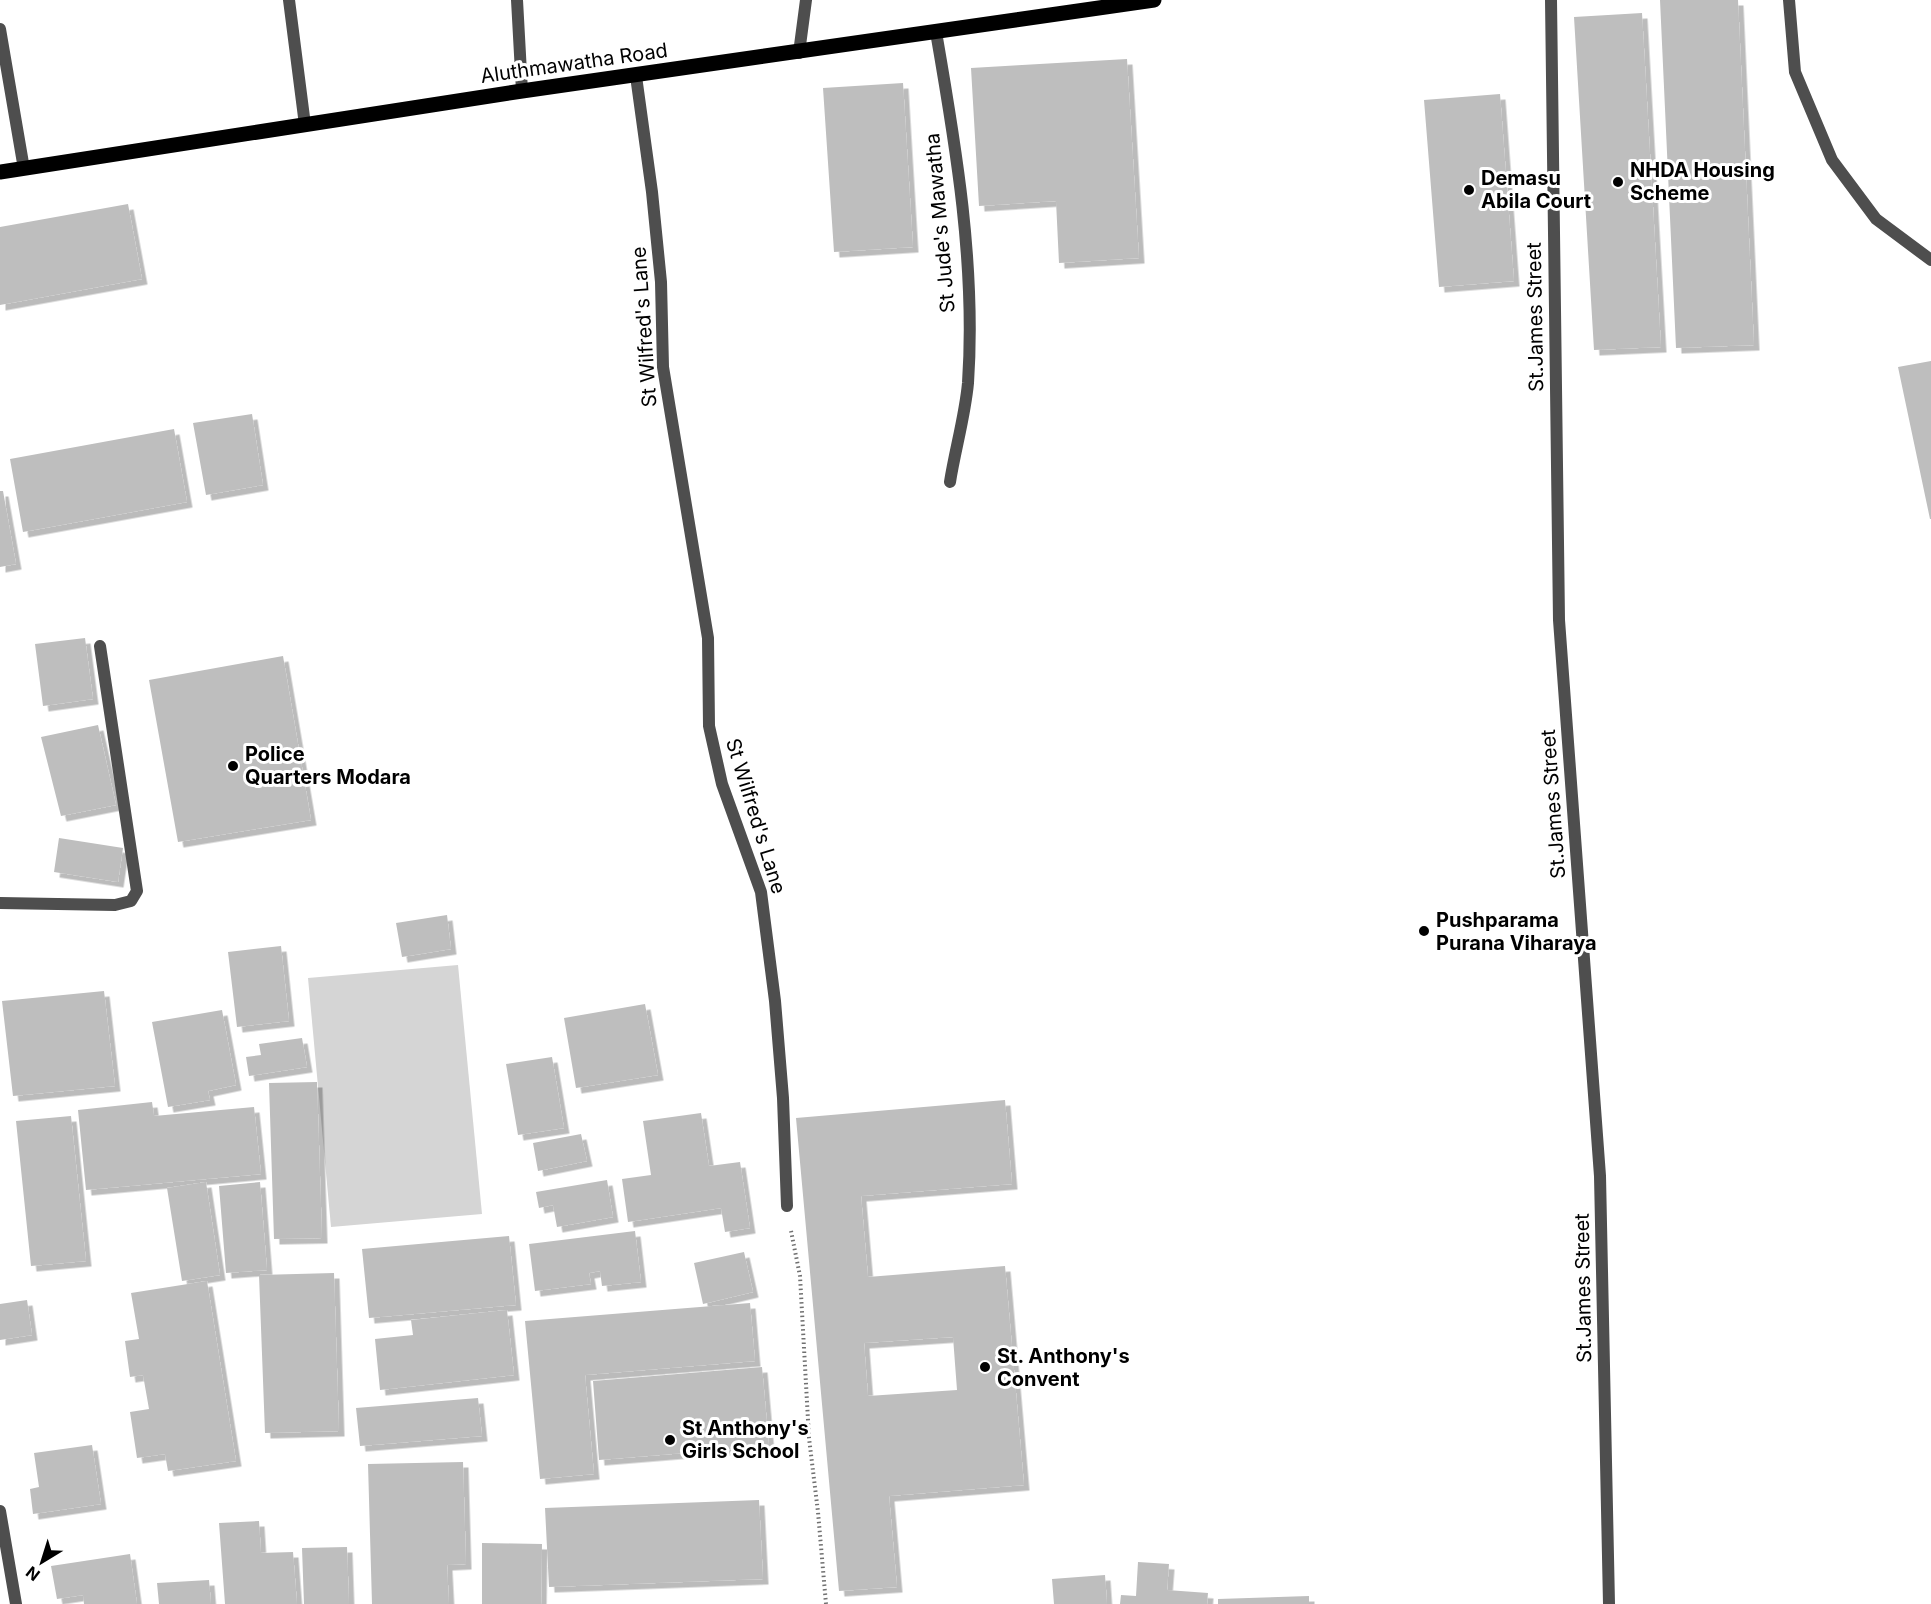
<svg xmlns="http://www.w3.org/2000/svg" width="1931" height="1604" font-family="Inter,sans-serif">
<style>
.green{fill:#d5d5d5}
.building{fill:#bebebe;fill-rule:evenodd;filter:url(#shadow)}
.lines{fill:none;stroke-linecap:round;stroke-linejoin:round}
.path{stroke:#707070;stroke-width:4;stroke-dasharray:1.5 3;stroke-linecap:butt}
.service{stroke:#4e4e4e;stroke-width:12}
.minor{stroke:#4e4e4e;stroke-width:12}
.tertiary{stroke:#4e4e4e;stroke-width:12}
.primary{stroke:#000;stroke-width:15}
.poi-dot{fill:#000;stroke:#fff;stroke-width:2}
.labels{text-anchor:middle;stroke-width:6;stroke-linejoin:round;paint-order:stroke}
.street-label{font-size:20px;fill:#000;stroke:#fff}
.poi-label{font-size:20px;font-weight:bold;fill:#000;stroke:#fff;text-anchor:start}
</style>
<defs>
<filter id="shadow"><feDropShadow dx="5.5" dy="5.5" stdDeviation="0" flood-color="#0004"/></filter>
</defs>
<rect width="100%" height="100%" fill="#fff"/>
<!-- green -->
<path class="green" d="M458,965L482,1214L331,1227L308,978Z"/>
<!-- building -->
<path class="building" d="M1660,0H1738L1754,345L1676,348Z
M1642,13L1661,347L1594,350L1574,17Z
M1127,59L1139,258L1059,263L1056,201L979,206L971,68Z
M903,83L913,247L834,252L823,88Z
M1500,94L1514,281L1439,287L1424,100Z
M128,204L142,279L0,305V227Z
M1931,361V519H1930L1898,367Z
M252,414L263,485L206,495L193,423Z
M174,429L187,502L23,532L10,459Z
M0,491H3L16,564L0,567Z
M85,638L93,699L43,706L35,644Z
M283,656L311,820L178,842L149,680Z
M98,725L116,805L61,816L41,737Z
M59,838L123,848L118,882L54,872Z
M447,915L451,949L402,957L396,923Z
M281,946L289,1021L237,1027L228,952Z
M104,991L115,1086L13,1096L2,1001Z
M645,1004L658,1075L576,1088L564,1018Z
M222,1010L236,1085L208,1091L210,1100L168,1107L152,1022Z
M302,1038L307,1067L249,1076L246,1057L261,1055L259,1044Z
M552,1057L564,1128L518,1135L506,1064Z
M317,1082L322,1238L274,1239L269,1083Z
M1005,1100L1012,1184L861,1196L868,1277L1005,1266L1024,1485L889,1496L897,1587L839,1591L796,1118ZM953,1337L957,1390L868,1396L864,1343Z
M152,1102L154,1116L254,1107L261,1174L86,1190L78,1110Z
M701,1113L709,1166L740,1162L750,1228L725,1232L721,1208L628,1222L622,1179L651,1175L643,1121Z
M71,1116L86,1261L31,1266L16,1121Z
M581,1134L587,1161L538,1171L533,1143Z
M607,1180L613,1217L557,1227L553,1205L539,1208L536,1192Z
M206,1182L220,1275L182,1281L167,1188Z
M260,1182L267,1270L226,1273L219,1186Z
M635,1231L641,1282L602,1286L600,1271L589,1273L591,1284L535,1291L529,1244Z
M509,1236L516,1305L369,1318L362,1249Z
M744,1252L753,1292L703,1304L694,1263Z
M334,1273L339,1431L265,1433L259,1275Z
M207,1281L236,1461L168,1471L165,1454L137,1458L130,1412L149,1409L143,1375L130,1377L125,1341L139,1339L131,1293Z
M27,1300L32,1335L0,1340V1304Z
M750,1303L755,1361L585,1375L594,1474L540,1479L525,1321Z
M507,1310L514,1375L380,1390L375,1339L413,1335L411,1320Z
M762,1367L769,1446L599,1460L593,1381Z
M478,1398L482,1436L360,1446L356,1408Z
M92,1445L101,1504L33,1514L30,1489L39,1487L34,1453Z
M463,1462L466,1564L447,1565L449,1604H372L368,1464Z
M759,1500L763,1579L549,1587L545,1508Z
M259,1521L261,1553L293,1552L297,1604H225L219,1523Z
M482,1543L542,1544L541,1604H482Z
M347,1547L349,1604H304L302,1548Z
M130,1554L137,1604H84L83,1595L57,1599L51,1566Z
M1138,1562L1169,1564L1167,1590L1208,1593L1207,1604H1120L1121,1595L1136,1596Z
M1105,1575L1107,1604H1054L1052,1579Z
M209,1580L211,1604H159L157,1583Z
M1309,1596V1604H1218V1599Z"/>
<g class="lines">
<!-- path -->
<path class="path" d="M791,1231L800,1276L809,1438L818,1512L826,1604"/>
<!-- service -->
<path class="service" d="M1789,0L1795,72L1832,160L1876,219L1931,260"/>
<!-- minor -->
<path class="minor" d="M289,0L305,125
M517,0L522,91
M1551,0L1559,620L1600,1176L1609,1604
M0,29L24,169
M936,32C956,147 976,266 968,383C965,416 955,450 950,482
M799,53L806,0
M636,76L652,192L661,282L663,367L708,638L709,726L722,784L761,892L775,1001L783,1098L787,1206
M0,903L115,905L131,901L137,891L100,646"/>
<!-- tertiary -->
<path class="tertiary" d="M0,1511L16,1604"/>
<!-- primary -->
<path class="primary" d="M0,172L522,91L1154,0"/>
</g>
<!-- markers -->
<g class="poi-dot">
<circle cx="1618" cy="182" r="6"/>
<circle cx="1469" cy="190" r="6"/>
<circle cx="233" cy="766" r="6"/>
<circle cx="1424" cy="931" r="6"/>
<circle cx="985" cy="1367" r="6"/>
<circle cx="670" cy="1440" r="6"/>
</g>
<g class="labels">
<!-- street labels -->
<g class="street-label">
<text transform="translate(574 63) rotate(-8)" y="7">Aluthmawatha Road</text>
<text transform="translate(940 223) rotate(-95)" y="7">St Jude's Mawatha</text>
<text transform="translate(1535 317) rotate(-91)" y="7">St.James Street</text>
<text transform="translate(644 327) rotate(-94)" y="7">St Wilfred's Lane</text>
<text transform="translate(1553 804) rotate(-94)" y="7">St.James Street</text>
<text transform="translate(756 816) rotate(73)" y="7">St Wilfred's Lane</text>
<text transform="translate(1583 1288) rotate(-91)" y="7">St.James Street</text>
</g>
<!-- poi labels -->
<g class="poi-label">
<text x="1630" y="177">NHDA Housing<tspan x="1630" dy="23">Scheme</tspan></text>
<text x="1481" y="185">Demasu<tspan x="1481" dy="23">Abila Court</tspan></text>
<text x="245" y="761">Police<tspan x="245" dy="23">Quarters Modara</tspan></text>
<text x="1436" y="927">Pushparama<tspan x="1436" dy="23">Purana Viharaya</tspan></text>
<text x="997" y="1363">St. Anthony's<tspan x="997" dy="23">Convent</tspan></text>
<text x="682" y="1435">St Anthony's<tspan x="682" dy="23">Girls School</tspan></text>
</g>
</g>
<!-- north arrow -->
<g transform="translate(42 1562) rotate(218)" stroke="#ffffff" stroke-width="4.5" paint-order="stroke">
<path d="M0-4.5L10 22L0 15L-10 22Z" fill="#000000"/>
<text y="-9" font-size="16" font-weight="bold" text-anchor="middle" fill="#000000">N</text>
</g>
</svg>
